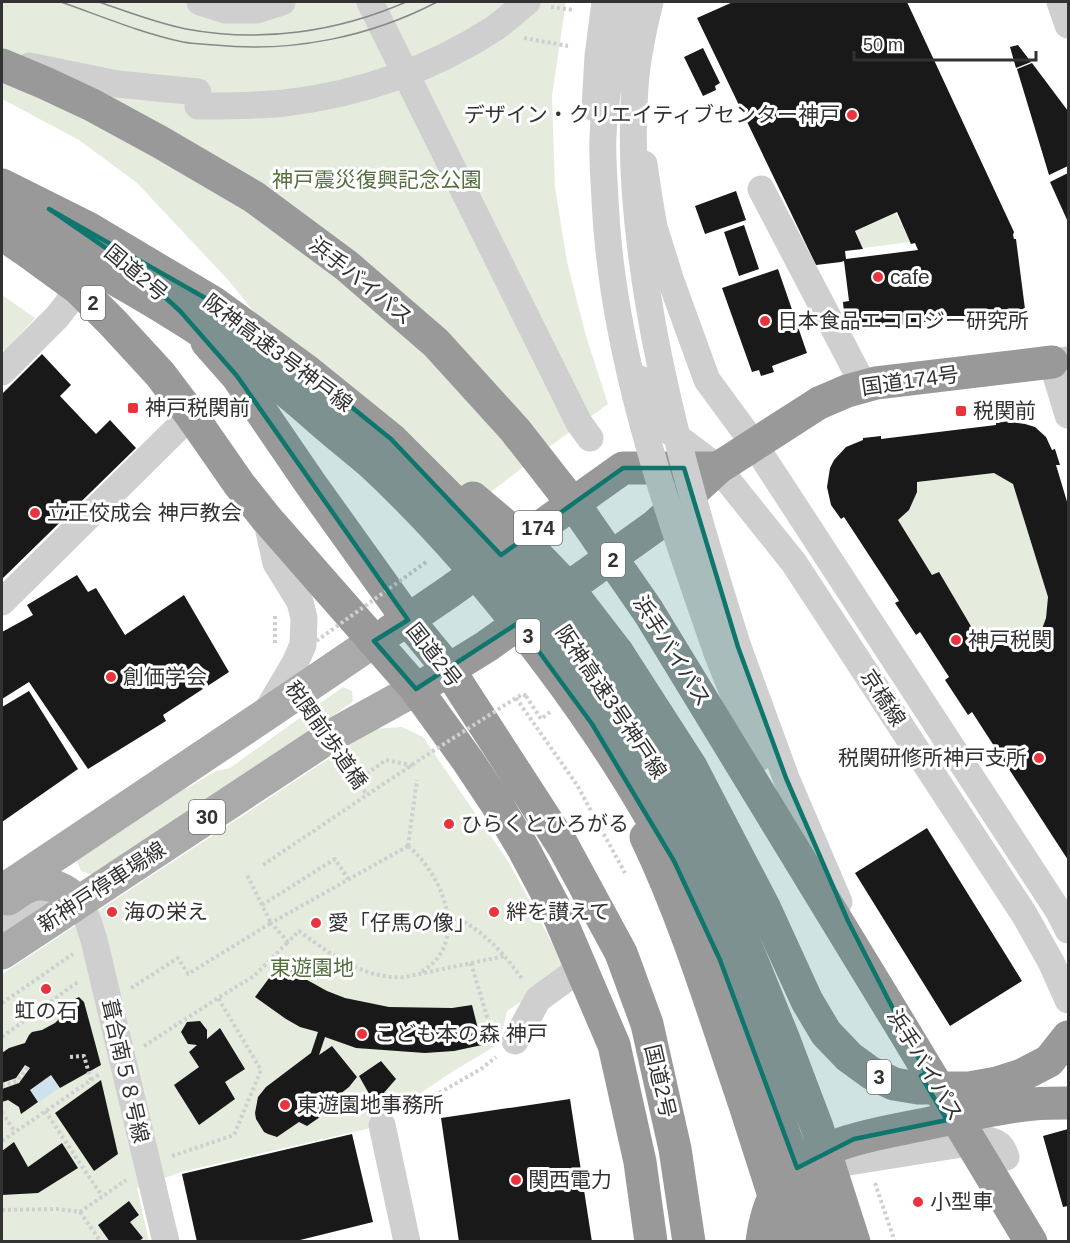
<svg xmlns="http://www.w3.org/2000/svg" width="1070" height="1243" font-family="Arial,'Noto Sans JP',sans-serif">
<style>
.green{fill:#e5ecde}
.water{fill:#cee1ee}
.building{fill:#191919;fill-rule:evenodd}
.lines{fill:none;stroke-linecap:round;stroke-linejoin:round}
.path{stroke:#cfcfcf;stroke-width:4;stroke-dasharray:3 3;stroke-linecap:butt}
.minor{stroke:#cfcfcf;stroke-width:27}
.major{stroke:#aaa;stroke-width:33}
.highway{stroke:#999;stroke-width:33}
.tram{stroke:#878787;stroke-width:1.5}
.path-bridge{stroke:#cfcfcf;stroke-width:4;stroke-dasharray:3 3;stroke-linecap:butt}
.minor-bridge{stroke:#cfcfcf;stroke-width:27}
.highway-bridge{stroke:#999;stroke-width:33}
.marked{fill:#0f766e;fill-opacity:0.2;stroke:#0f766e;stroke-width:4.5;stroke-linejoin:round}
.poi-dot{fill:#e9343d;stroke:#fff;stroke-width:2}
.labels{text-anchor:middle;stroke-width:6;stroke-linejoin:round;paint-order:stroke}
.shield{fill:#fff;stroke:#707070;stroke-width:1.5}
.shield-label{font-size:20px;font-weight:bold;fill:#323232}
.poi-label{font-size:21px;fill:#323232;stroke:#fff;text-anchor:start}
.park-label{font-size:21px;fill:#54703e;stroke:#fff}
.street-label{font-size:21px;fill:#323232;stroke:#fff}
</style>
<rect width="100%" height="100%" fill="#fff"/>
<!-- green -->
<path class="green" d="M2,2H566L552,96L555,187L567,262L586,336L608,404L545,450L429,540L316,389L229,281L137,183L79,140L2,99Z
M896,213L910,242L863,248L856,231Z
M2,295L35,318L5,351L2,348Z
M994,473L1013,484L1048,597L1046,618L1042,629L1034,638L1020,643L1005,644L993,643L982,638L972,628L932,575L898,520C910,509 916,499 917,482Z
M343,687L352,691L353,702L93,875L81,871L76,859L145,805L189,787L216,771L230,768Z
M402,727L423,737L508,861L567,971L507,1011L499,1044L455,1070L367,1129L181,1172L137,1188L149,1241H2V974L374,729Z"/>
<!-- water -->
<path class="water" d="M51,1076L59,1088L39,1102L30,1090Z"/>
<!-- building -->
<path class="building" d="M733,2H907L1014,232L1013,235L1014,239H1016L1025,309L852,331L850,313H844L843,302L849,301L844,261L841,262L816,265L697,18ZM897,212L911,244L915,243L918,250L846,259L845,251L863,249L855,231Z
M1018,45L1031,62L1016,68L1010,47Z
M703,48L720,83L715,86L716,90L703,96L684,57Z
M1032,63L1068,111V166L1049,175L1017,69Z
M1068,173V222L1050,182Z
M736,191L746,220L705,234L695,206Z
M744,225L759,269L739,276L724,232Z
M778,269L807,353L772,366L774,372L761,376L759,370L752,372L722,288Z
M42,354L71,385L60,396L96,434L110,420L136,448L2,579V394Z
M1010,421L1011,422L1025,424L1035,427L1046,437L1052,450L1055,449L1060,465H1056L1068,505V860L972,712L968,715L945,680L949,677L920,632L916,635L895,603L899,601L844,517L841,519L831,505L827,487L830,468L834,460L846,447L863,440V438L881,436V439L996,425V423ZM994,473L1013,484L1048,597L1046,618L1042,629L1034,638L1020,643L1005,644L993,643L982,638L972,628L939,572L932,575L898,520L909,510L917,492V482Z
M77,575L88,592L96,588L125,635L184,595L229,672L163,715L166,721L88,769L29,682L2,699V632L33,615L27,605Z
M29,691L78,769L2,822V707Z
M927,828L1022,981L950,1026L855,873Z
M281,962L300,976L327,991L345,998L389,1007L452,1008L472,1005L482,1045L454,1051L425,1053L356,1048L325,1037L319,1055L332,1046L357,1077L349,1087L335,1098L336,1106L307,1126L299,1122L277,1137L268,1134L264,1132L256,1119L255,1113L258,1097L266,1087L311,1053L318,1032L300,1027L286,1019L255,997Z
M79,997L84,1002L101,1065L60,1088L51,1075L30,1090L38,1102L21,1114L19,1107L8,1100L2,1102V1089L19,1083L30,1068L25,1065L16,1078L2,1083V1053L9,1048L25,1043L29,1035L32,1032L42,1030L55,1023L64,1014L67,1005L71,1001Z
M200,1021L207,1030V1039L220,1028L245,1069L225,1082L235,1099L199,1125L174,1085L199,1067L189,1052L197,1045L188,1044L181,1032L187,1022Z
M381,1061L396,1079L382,1095L372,1099L359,1076Z
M101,1080L118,1154L94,1171L55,1113Z
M570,1099L592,1242H459L441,1118Z
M1068,1129V1206L1063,1207L1043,1136Z
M352,1134L373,1222L292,1242H197L182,1174Z
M14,1142L28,1167L62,1143L78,1168L38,1193L2,1195V1151Z
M129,1201L139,1215L130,1222L143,1238L138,1242H110L98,1225Z"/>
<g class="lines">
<!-- path -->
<path class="path" d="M551,7L574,10
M524,38L568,46
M275,643V614
M526,696L541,719L550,712
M516,698L577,785L625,873
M357,781L386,760L415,766
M408,846L271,923L288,942L299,931C330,954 365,980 405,977L505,956
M408,846C443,875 471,943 421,972
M408,846L417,780
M263,865L367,795
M262,905L335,859L348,879
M447,921L459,919C488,935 503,953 523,980
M471,963L491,1030
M131,988L178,958L188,974L271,923L247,875
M2,1003L73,954
M2,1037L79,981
M144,1046L218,998L254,976L288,942
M70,1057L84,1056L91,1080
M2,1086L17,1081L28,1067
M45,1111L102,1196
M408,1111L481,1069L496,1057
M2,1112L15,1132
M2,1141L100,1074
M172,1156L234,1135L261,1070L218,998
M875,1183L895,1242
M2,1210L58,1209L80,1212L126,1180
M80,1212L101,1242
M981,1240V1242"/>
<!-- minor -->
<path class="minor" d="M200,2L226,10H257L282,2
M370,2L579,423L590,438
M1060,2L1068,25
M29,66L117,84L198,92
M595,108L598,56L605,2
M644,164L649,198L654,227L671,281L707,380L754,444L1059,912L1068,930
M761,189L864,386
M1068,360L1052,362L1068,415
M2,372L57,317L79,289
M640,379L644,392L660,424L718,468L794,563L1024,914L1051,962L1068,1000
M2,602L191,415
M738,647L786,778L839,902
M717,653L759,758
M265,714L295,663L303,645L304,618L300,602L276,563L266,518
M78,902L87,918L94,940L166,1242
M2,928C24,913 40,900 68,908
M515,1041L538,999L582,967
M382,1125L407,1242
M811,1168L987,1140C999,1142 1002,1146 1006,1157"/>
<!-- major -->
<path class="major" d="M2,891L265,715L374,641
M8,899C15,894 22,889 29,886C48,880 66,889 78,902
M2,953L329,737L416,689"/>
<!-- highway -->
<path class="highway" d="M2,234L24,249L79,289L113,323L160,374L191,415L239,484L266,518L416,689L468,761L496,803L523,848L558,914L614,1045L640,1162L651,1242
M207,342L237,376L310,483L408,620L449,670L563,846L621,953L647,1024L675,1149L689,1242
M390,631L408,620L449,592L623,468H716
M617,652L691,767L765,909L807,1001L826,1033L849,1057L871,1073L894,1084L918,1088H969L997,1083L1022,1075L1049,1061L1068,1037
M429,682L487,646L655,526L718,468L819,403L847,391L876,383L1052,362
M646,837C686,921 713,1011 743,1099
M762,1242C765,1217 772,1193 789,1175C823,1139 885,1133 930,1123C965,1116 999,1107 1034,1104C1045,1103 1056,1103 1067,1103"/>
<!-- tram -->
<path class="tram" d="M61,2C101,16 141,33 183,42C194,44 205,44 215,45C291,53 370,37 437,2
M99,2C128,12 156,23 186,29C261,43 337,32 406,2"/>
<!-- path-bridge -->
<path class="path-bridge" d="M426,562L279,668L357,781L367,795L433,751L516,698L523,694L526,696"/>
<!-- minor-bridge -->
<path class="minor-bridge" d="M626,2C615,45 605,91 603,136C602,157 604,179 605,200C612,356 666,506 717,653
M650,2C643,30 637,58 635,87C629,165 638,244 652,322C672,432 704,540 738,647
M198,106C227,106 256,106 285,103C360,94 432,69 495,28C506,20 517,10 527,2"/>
<!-- highway-bridge -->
<path class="highway-bridge" d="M2,65L45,83L92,105L160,142L254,197L347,266L436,343L515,430L583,517L648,611L904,1031L1031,1242
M2,185L88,228L214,303L307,371L391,439L454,502L539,600L586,661L618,706L676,800L702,848L726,897L784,1040L817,1127L854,1242
M2,220C101,268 199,324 287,392C301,403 314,415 328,427C342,439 356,450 370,462C435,522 493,590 546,660C605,738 658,821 699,910C718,951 733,994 749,1036C774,1104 798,1173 822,1242
M473,498L519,537L567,587L617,652
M743,1099L789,1242"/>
</g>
<!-- marked area -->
<path class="marked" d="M49,209L214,303L307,371L391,439L501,555L623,468H684L738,647L786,778L848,921L926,1073L921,1076L947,1120L854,1139L797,1168L720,960L674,861L592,724L518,623L416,689L374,641L408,620L237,376L180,311L129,264Z"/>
<!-- markers -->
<g class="poi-dot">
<circle cx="852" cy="115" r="6"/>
<circle cx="878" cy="277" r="6"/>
<circle cx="765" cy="321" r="6"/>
<rect x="127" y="402" width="12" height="12" rx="3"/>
<rect x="955" y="405" width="12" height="12" rx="3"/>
<circle cx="35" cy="513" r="6"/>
<circle cx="956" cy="640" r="6"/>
<circle cx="111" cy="677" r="6"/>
<circle cx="1039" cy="758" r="6"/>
<circle cx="449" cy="824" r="6"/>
<circle cx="112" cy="912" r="6"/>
<circle cx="494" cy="912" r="6"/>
<circle cx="316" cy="923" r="6"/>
<circle cx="46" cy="989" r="6"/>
<circle cx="362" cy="1034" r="6"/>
<circle cx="285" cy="1105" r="6"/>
<circle cx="516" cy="1180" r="6"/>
<circle cx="918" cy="1202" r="6"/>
</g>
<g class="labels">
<!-- shield labels -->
<g class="shield">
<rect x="81" y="286" width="24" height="34" rx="4.5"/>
<rect x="514" y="511" width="48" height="34" rx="4.5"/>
<rect x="601" y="543" width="24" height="34" rx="4.5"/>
<rect x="516" y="619" width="24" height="34" rx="4.5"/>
<rect x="189" y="800" width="36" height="34" rx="4.5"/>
<rect x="867" y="1060" width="24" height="34" rx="4.5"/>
</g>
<g class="shield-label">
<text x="93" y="310">2</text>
<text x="538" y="535">174</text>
<text x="613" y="567">2</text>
<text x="528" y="643">3</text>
<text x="207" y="824">30</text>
<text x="879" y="1084">3</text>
</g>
<!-- poi labels -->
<g class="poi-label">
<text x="840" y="122" text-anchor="end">デザイン・クリエイティブセンター神戸</text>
<text x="890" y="284">cafe</text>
<text x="777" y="328">日本食品エコロジー研究所</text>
<text x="145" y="415">神戸税関前</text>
<text x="973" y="418">税関前</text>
<text x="47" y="520">立正佼成会 神戸教会</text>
<text x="968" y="647">神戸税関</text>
<text x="123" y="684">創価学会</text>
<text x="1027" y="765" text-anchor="end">税関研修所神戸支所</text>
<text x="461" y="831">ひらくとひろがる</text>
<text x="124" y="919">海の栄え</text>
<text x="506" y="919">絆を讃えて</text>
<text x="328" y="930">愛「仔馬の像」</text>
<text x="46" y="1018" text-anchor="middle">虹の石</text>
<text x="374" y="1041">こども本の森 神戸</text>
<text x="297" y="1112">東遊園地事務所</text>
<text x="528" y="1187">関西電力</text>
<text x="930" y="1209">小型車</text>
</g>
<!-- park labels -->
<g class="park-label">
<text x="377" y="187">神戸震災復興記念公園</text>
<text x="312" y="975">東遊園地</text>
</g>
<!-- street labels -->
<g class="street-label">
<text transform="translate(136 273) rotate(40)" y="7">国道2号</text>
<text transform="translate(361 281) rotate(39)" y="7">浜手バイパス</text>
<text transform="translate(278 353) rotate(37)" y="7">阪神高速3号神戸線</text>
<text transform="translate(910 381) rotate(-8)" y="7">国道174号</text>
<text transform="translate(672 651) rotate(58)" y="7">浜手バイパス</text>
<text transform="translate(434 655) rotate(52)" y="7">国道2号</text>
<text transform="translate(883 698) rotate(57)" y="7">京橋線</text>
<text transform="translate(611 702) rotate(56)" y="7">阪神高速3号神戸線</text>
<text transform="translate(326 735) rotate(55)" y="7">税関前歩道橋</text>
<text transform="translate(102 887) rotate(-33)" y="7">新神戸停車場線</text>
<text transform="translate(925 1065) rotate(59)" y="7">浜手バイパス</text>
<text transform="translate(125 1071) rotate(77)" y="7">葺合南５８号線</text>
<text transform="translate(660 1081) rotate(77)" y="7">国道2号</text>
</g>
</g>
<!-- border -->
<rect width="1070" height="1243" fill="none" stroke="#323232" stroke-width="6"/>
<!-- scale -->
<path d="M854 51v9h182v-9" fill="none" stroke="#323232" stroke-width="3"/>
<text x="863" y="51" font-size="18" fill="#323232" stroke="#ffffff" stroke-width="4.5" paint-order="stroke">50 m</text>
</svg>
